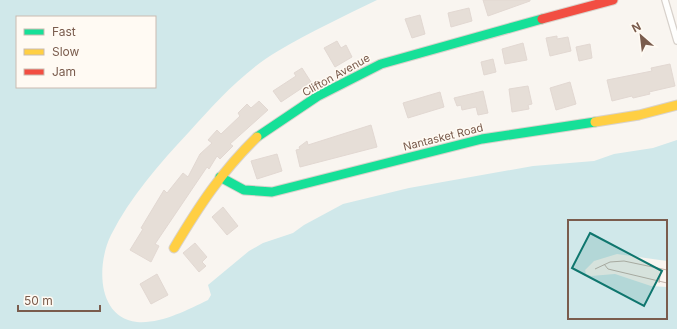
<svg xmlns="http://www.w3.org/2000/svg" width="677" height="329" font-family="Inter,sans-serif">
<style>
.water{fill:#d0e8ea;fill-rule:evenodd}
.building{fill:#e6ded7;stroke:#e2d8d2}
.lines{fill:none;stroke-linecap:round;stroke-linejoin:round}
.lane-casing{stroke:#d7d1cb;stroke-width:8}
.fast-casing{stroke:#d9d2cb;stroke-width:11}
.slow-casing{stroke:#d9d2cb;stroke-width:11}
.jam-casing{stroke:#d9d2cb;stroke-width:11}
.lane{stroke:#fefefd;stroke-width:5.5}
.fast{stroke:#16e098;stroke-width:9}
.slow{stroke:#ffcf43;stroke-width:9}
.jam{stroke:#f24e42;stroke-width:9}
.labels{text-anchor:middle;stroke-width:3;stroke-linejoin:round;paint-order:stroke}
.street-label{font-size:11px;fill:#7a5c4d;stroke:#fffaf3}
.inset-road{fill:none;stroke:#c2b3aa;stroke-width:1}
.view{fill:#0f766e;fill-opacity:0.15;stroke:#0f766e;stroke-width:2}
.inset-edge{fill:none;stroke:#7a5c4d;stroke-width:2}
</style>
<rect width="100%" height="100%" fill="#f9f5f0"/>
<!-- water -->
<path class="water" d="M0,0H377C344,16 310,32 278,51C244,71 215,103 189,132C160,163 130,197 111,235C97,263 96,317 137,322C161,324 187,310 208,300L211,295L208,285L249,251L263,243L293,233L304,225L343,204L409,188L533,166L594,161L614,154L653,148L677,140V329H0ZM17,17H155V87H17ZM569,221H666V318H569Z"/>
<!-- building -->
<path class="building" d="M483,0H530V1L488,16Z
M469,8L472,21L451,27L448,13Z
M420,15L425,34L412,38L405,19Z
M557,36V39L568,37L571,51L550,56L546,38Z
M337,41L341,48L346,45L352,57L335,67L324,48Z
M523,43L527,60L505,64L502,49Z
M590,44L592,58L579,61L576,47Z
M493,59L496,72L484,75L481,62Z
M670,64L675,86L649,92L650,94L633,98L632,96L612,101L607,80L652,71L651,68Z
M302,68L311,82L281,102L273,91L296,76L294,73Z
M570,82L576,104L556,110L550,88Z
M528,86L532,104L528,105L529,109L512,112L509,89Z
M483,91L488,113L478,115L476,107L462,110L461,105L457,106L454,98Z
M440,92L444,107L408,118L403,103Z
M259,101L268,110L230,144L233,146L220,159L217,156L209,169L207,167L155,244L159,246L151,262L130,250L143,229L141,228L164,190L167,193L183,173L188,177L200,154L212,143L208,140L217,130L221,134L240,116L238,113L247,104L251,108Z
M371,125L377,147L300,167L296,150L300,149L299,147L307,141L308,145Z
M277,154L282,171L257,179L251,161Z
M223,207L238,226L227,235L212,217Z
M195,243L207,257L202,262L206,266L199,272L183,253Z
M157,274L168,295L151,304L140,284Z"/>
<g class="lines">
<!-- lane casing -->
<g class="lane-casing">
<path id="lane" d="M665,0L677,41"/>
</g>
<!-- fast casing -->
<g class="fast-casing">
<path id="fast" d="M257,137L318,96L381,64L542,19
M220,177L244,190L272,192L482,139L595,122"/>
</g>
<!-- slow casing -->
<g class="slow-casing">
<path id="slow" d="M595,122L639,115L677,105
M174,248C199,206 222,171 257,137"/>
</g>
<!-- jam casing -->
<g class="jam-casing">
<path id="jam" d="M542,19L613,0"/>
</g>
<!-- lane -->
<use href="#lane" class="lane"/>
<!-- fast -->
<use href="#fast" class="fast"/>
<!-- slow -->
<use href="#slow" class="slow"/>
<!-- jam -->
<use href="#jam" class="jam"/>
</g>
<g class="labels">
<!-- street labels -->
<g class="street-label">
<text transform="translate(336 75) rotate(-29)" y="4">Clifton Avenue</text>
<text transform="translate(443 137) rotate(-14)" y="4">Nantasket Road</text>
</g>
</g>
<!-- overview -->
<g transform="translate(568 220)">
<rect width="99" height="99" fill="#f9f5f0"/>
<path d="M0,0H99V41L49,34L26,41L17,50L18,54L23,56L47,54L83,66L99,67V99H0Z" fill="#d0e8ea"/>
<path class="inset-road" d="M36,44L40,49L99,63M27,49L42,42L56,41L99,50M91,63L93,49"/>
<path class="view" d="M22,13L94,51L76,86L4,48Z"/>
<rect width="99" height="99" class="inset-edge"/>
</g>
<!-- legend -->
<rect x="16" y="16" width="140" height="72" fill="#fffaf3" stroke="#cabbb1"/>
<rect x="24" y="29" width="20" height="6" fill="#16e098" stroke="#cabbb1"/>
<text x="52" y="36" font-size="12" fill="#7a5c4d">Fast</text>
<rect x="24" y="49" width="20" height="6" fill="#ffcf43" stroke="#cabbb1"/>
<text x="52" y="56" font-size="12" fill="#7a5c4d">Slow</text>
<rect x="24" y="69" width="20" height="6" fill="#f24e42" stroke="#cabbb1"/>
<text x="52" y="76" font-size="12" fill="#7a5c4d">Jam</text>
<!-- north arrow -->
<g transform="translate(641 36) rotate(332)" stroke="#fffaf3" stroke-width="3" paint-order="stroke">
<path d="M0-3L7 15L0 10L-7 15Z" fill="#7a5c4d"/>
<text y="-6" font-size="11" font-weight="bold" text-anchor="middle" fill="#7a5c4d">N</text>
</g>
<!-- scale -->
<path d="M18 305v6h82v-6" fill="none" stroke="#7a5c4d" stroke-width="2"/>
<text x="24" y="305" font-size="12" fill="#7a5c4d" stroke="#fffaf3" stroke-width="3" paint-order="stroke">50 m</text>
</svg>
